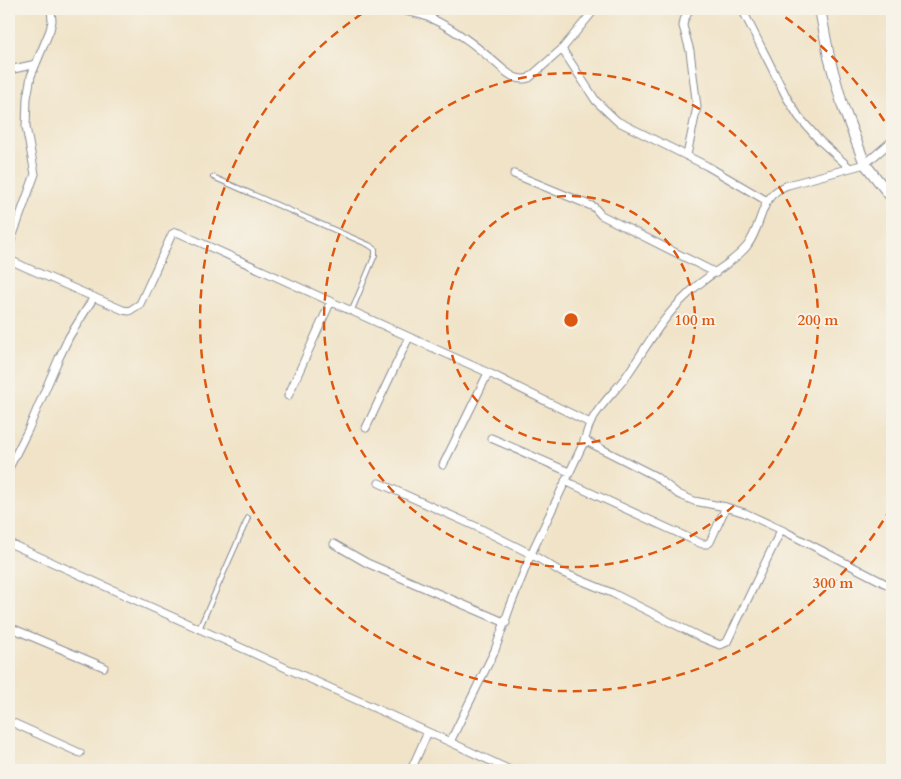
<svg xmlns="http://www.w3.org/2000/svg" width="901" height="779" font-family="Cardo,serif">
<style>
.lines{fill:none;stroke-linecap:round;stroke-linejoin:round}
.lane-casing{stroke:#868992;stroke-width:6}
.street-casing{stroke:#868992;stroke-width:9}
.secondary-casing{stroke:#868992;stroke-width:12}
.lane{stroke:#fff;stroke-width:4}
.street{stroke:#fff;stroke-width:7}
.secondary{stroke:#fff;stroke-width:10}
.ring{fill:none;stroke:#de5710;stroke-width:2.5;stroke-dasharray:9 6}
.centre{fill:#de5710;stroke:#f7f3e8;stroke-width:2.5}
.ring-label{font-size:15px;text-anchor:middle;font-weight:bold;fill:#de5710;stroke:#f7f3e8;stroke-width:4;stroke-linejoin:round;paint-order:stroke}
</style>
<rect width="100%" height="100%" fill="#f7f3e8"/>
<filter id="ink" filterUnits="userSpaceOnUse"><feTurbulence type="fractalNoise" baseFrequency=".02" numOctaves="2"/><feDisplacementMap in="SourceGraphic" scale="10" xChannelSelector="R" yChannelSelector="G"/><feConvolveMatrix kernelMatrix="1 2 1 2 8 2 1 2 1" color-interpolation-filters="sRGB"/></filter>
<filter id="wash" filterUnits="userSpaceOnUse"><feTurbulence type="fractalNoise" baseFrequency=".0096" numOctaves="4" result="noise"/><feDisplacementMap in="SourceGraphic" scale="20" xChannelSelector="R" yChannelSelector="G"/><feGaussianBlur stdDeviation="1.12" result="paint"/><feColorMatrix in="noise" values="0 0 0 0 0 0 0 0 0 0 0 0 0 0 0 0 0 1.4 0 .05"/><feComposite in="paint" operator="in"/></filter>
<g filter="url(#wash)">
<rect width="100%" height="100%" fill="#f0e3c7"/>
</g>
<g filter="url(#ink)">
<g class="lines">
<!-- lane casing -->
<g class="lane-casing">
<path id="lane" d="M213,177L369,245L375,249V255L352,310
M199,629L248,518"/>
</g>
<!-- street casing -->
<g class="street-casing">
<path id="street" d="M397,9C407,12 420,13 430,18C458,30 482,51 505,71C512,77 520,81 529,78L562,49L595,9
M742,9L787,98L799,117L819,140L850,168
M429,17L437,9
M562,49L596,101L617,121L707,166L767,201
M9,70L36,64
M687,155L697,107L690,51L683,26L684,20L690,9
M514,174L594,207L601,215L716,273
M9,246L35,174L26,127L27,98L31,76L50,30L52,21L51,9
M9,256L12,261L25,267L123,310L129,311L140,304L172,234L176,232L179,233L491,374L590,423
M288,396L331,301
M366,428L409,337
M491,438L569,472
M584,440L655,476L678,494L694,501L726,507L745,513L784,531L892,587
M443,465L488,373
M9,468L28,430L59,358L69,337L94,297
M565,481L702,544H707L710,542L726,507
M379,483L477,527L531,554L561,572L612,593L698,636L720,645L727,642L781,530
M9,543L450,742L510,770
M334,544L367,563L506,623
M9,627L104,667
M9,721L80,753
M450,742L495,650L510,607L531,554L584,442C586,436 587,430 590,424C597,407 616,391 627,375C646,348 661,319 686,296C691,291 697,285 703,281C718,269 735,261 747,246C764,224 758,195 788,185L865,164L892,141
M411,770L428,732"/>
</g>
<!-- secondary casing -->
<g class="secondary-casing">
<path id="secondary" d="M820,9L829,57L843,107L865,164L892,198"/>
</g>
<!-- lane -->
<use href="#lane" class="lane"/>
<!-- street -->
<use href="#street" class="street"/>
<!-- secondary -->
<use href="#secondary" class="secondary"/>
</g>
</g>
<!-- distance rings -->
<g class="ring">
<circle cx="571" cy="320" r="124"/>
<circle cx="571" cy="320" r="247"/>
<path d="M891 508A371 371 0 1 1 369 9M773 9A371 371 0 0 1 891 132"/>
</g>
<circle cx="571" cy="320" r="8" class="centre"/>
<g class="ring-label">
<text x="695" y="325">100 m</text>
<text x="818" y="325">200 m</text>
<text x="833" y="588">300 m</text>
</g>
<!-- margin -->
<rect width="901" height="779" fill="none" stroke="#f7f3e8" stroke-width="30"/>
</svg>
